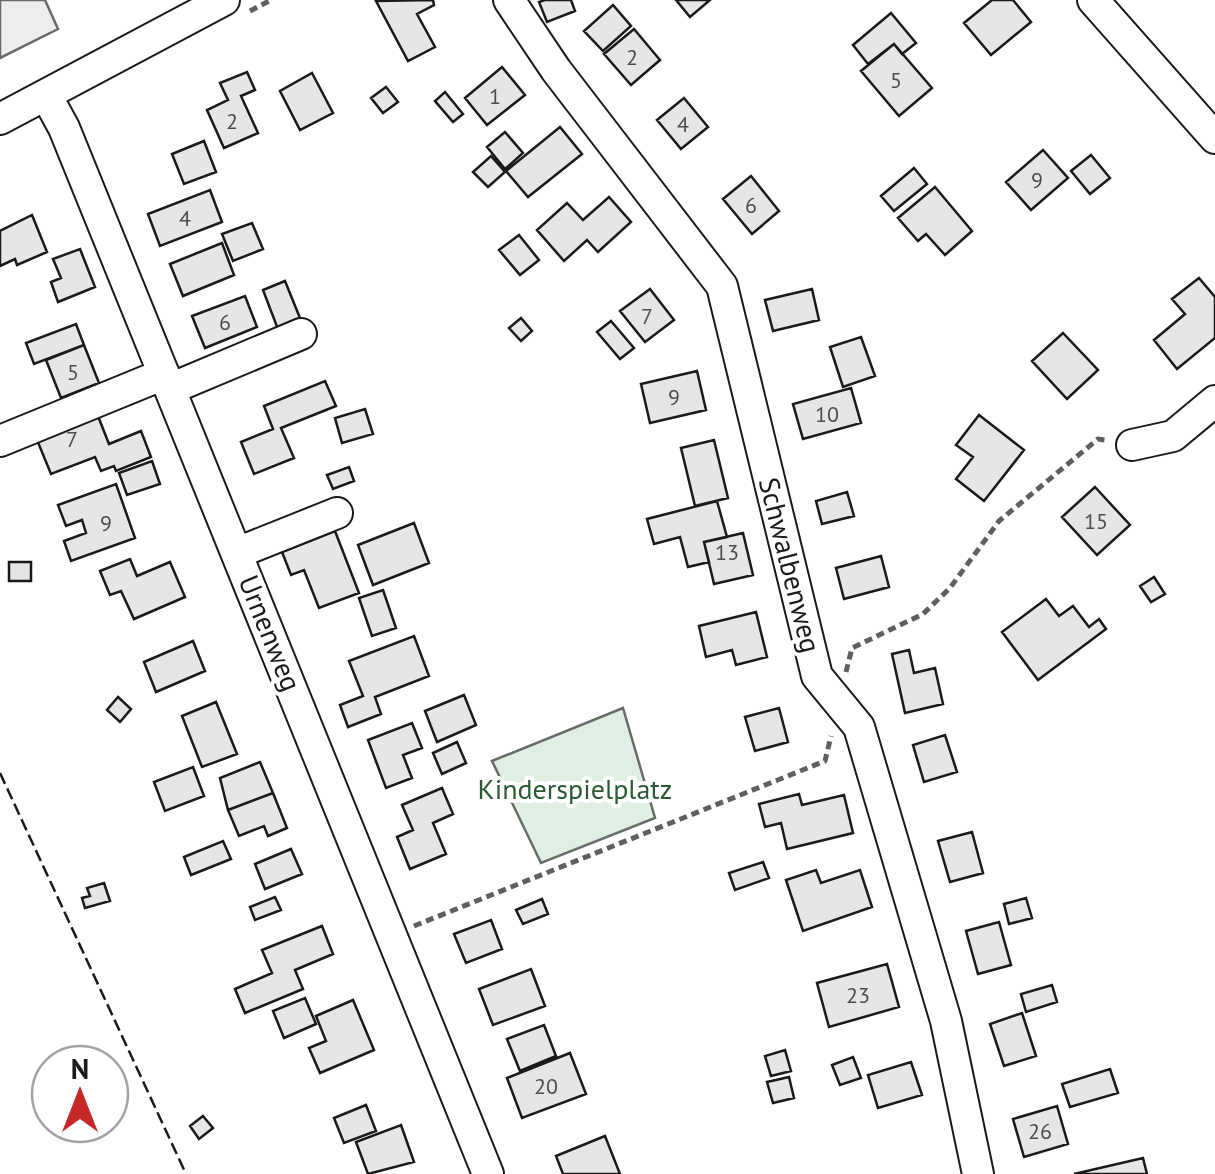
<svg xmlns="http://www.w3.org/2000/svg" width="1215" height="1174" font-family="'PT Sans',sans-serif">
<style>
.green{fill:#e0efe3;stroke:#6a6a6a;stroke-width:2.5}
.parking{fill:#ededed;stroke:#6a6a6a;stroke-width:2.5}
.building{fill:#e6e6e6;stroke:#1a1a1a;stroke-width:2.5}
.lines{fill:none;stroke-linecap:round;stroke-linejoin:round}
.minor-casing{stroke:#1a1a1a;stroke-width:34}
.path{stroke:#5f5f5f;stroke-width:5;stroke-dasharray:8 5;stroke-linecap:butt}
.minor{stroke:#fff;stroke-width:30}
.fence{stroke:#1a1a1a;stroke-width:2.5;stroke-dasharray:12 5;stroke-linecap:butt}
.labels{text-anchor:middle;stroke-width:8;stroke-linejoin:round;paint-order:stroke}
.number-label{font-size:22px;fill:#4d4d4d}
.street-label{font-size:28px;fill:#1a1a1a;stroke:#fff}
.park-label{font-size:28px;fill:#2b5a34;stroke:#fff}
</style>
<rect width="100%" height="100%" fill="#fff"/>
<!-- green -->
<path class="green" d="M623,708L655,818L541,863L492,761Z"/>
<!-- parking -->
<path class="parking" d="M0,0H45L58,29L0,58Z"/>
<!-- building -->
<path class="building" d="M433,0L434,5L417,14L435,47L408,61L376,1Z
M545,0H571L575,11L547,22L539,2Z
M676,0H710L690,17Z
M992,0H1013L1031,22L991,55L964,23Z
M613,5L631,26L603,51L584,31Z
M891,13L916,43L902,54L894,44L868,64L853,45Z
M634,29L660,60L631,85L604,54Z
M894,44L932,88L899,116L861,71Z
M502,67L525,95L487,125L465,98Z
M247,72L255,90L241,96L258,133L224,148L207,110L228,100L220,83Z
M312,73L333,113L300,130L280,91Z
M386,87L398,102L383,113L371,98Z
M445,92L463,114L453,122L435,101Z
M684,98L708,127L681,149L657,120Z
M560,127L582,154L528,197L506,171Z
M505,132L523,153L505,169L487,147Z
M204,141L216,172L184,184L172,154Z
M1043,150L1068,178L1031,210L1006,182Z
M1091,155L1110,178L1090,194L1071,171Z
M491,156L505,172L488,187L473,172Z
M914,168L927,184L894,211L881,196Z
M751,176L779,211L752,234L723,199Z
M935,187L972,231L945,255L926,234L918,241L898,218Z
M210,190L222,222L160,246L148,214Z
M609,197L631,222L598,252L587,240L564,261L537,230L567,203L583,220Z
M32,215L47,252L17,265L15,259L0,266V231Z
M252,223L263,249L233,261L222,234Z
M519,235L539,260L520,275L499,250Z
M222,243L234,275L183,296L170,264Z
M80,249L95,287L58,302L51,282L61,278L53,259Z
M1199,278L1215,297V338L1177,369L1154,340L1185,314L1172,299Z
M285,281L302,323L279,332L263,290Z
M650,289L674,320L645,342L620,311Z
M812,289L819,320L773,331L765,300Z
M245,296L257,327L205,348L192,316Z
M521,318L532,331L521,341L509,328Z
M611,321L634,348L620,359L597,332Z
M76,324L84,345L34,364L26,343Z
M1063,333L1098,370L1067,399L1032,361Z
M861,337L875,376L843,387L830,347Z
M84,345L99,383L61,398L46,360Z
M697,371L706,410L650,423L641,384Z
M325,381L336,406L281,428L294,458L254,474L241,442L273,429L264,406Z
M851,388L861,423L803,439L793,404Z
M365,409L373,434L342,443L335,418Z
M96,411L109,444L141,431L151,457L116,471L114,466L101,471L95,457L51,474L35,435Z
M979,415L1024,450L984,501L956,479L973,457L956,445Z
M714,440L728,498L695,506L681,448Z
M152,461L160,484L127,495L119,473Z
M349,467L354,481L333,489L327,475Z
M116,484L135,538L71,561L64,541L86,533L82,520L66,526L58,505Z
M1095,487L1130,525L1097,555L1062,517Z
M847,492L854,516L822,524L816,501Z
M717,501L727,537L704,542L709,562L688,567L680,537L654,544L647,519Z
M414,523L429,563L373,585L358,545Z
M335,531L359,593L319,608L304,570L291,575L282,552Z
M743,533L753,575L714,584L704,542Z
M881,556L889,587L844,599L836,568Z
M130,559L137,576L170,562L185,597L134,619L121,591L110,595L100,571Z
M9,562H31V581H9Z
M1154,577L1165,594L1151,602L1140,586Z
M383,590L396,628L372,636L359,598Z
M1046,599L1059,616L1073,606L1089,627L1099,619L1106,629L1038,680L1002,632Z
M756,612L767,657L736,665L732,650L706,657L699,626Z
M414,636L429,676L375,697L381,714L348,727L340,705L363,696L349,661Z
M193,641L205,671L156,692L144,662Z
M909,650L914,673L935,668L943,704L905,713L892,654Z
M464,695L476,725L437,742L425,711Z
M118,697L131,709L120,722L107,710Z
M216,702L237,754L202,767L182,716Z
M779,708L788,742L755,751L745,717Z
M412,723L422,748L403,755L412,778L386,788L368,740Z
M945,735L957,772L924,782L913,745Z
M457,742L466,763L442,774L433,753Z
M260,762L273,793L228,810L220,778Z
M193,767L204,796L165,811L154,782Z
M442,788L453,814L433,823L446,854L410,869L397,837L413,830L402,805Z
M273,793L287,828L268,836L264,826L239,836L228,810Z
M799,794L802,805L844,795L853,833L787,849L781,823L765,827L759,804Z
M972,832L983,873L950,882L938,841Z
M223,841L231,859L191,875L184,857Z
M291,849L302,874L265,889L255,864Z
M763,862L769,878L735,890L729,873Z
M816,870L821,883L860,870L872,907L803,931L786,880Z
M104,883L110,901L85,908L82,898L90,896L87,888Z
M275,897L281,910L255,920L250,907Z
M1026,898L1032,918L1009,924L1004,904Z
M542,899L548,914L523,924L516,910Z
M491,920L502,949L466,963L454,934Z
M999,922L1011,965L978,974L966,931Z
M322,926L333,954L295,970L303,989L245,1013L235,989L272,973L262,950Z
M887,964L899,1007L829,1027L817,983Z
M531,969L545,1006L493,1025L479,989Z
M1052,985L1057,1002L1026,1012L1021,994Z
M305,998L316,1024L284,1038L273,1011Z
M353,1000L374,1050L320,1073L309,1048L326,1041L316,1016Z
M1022,1013L1036,1056L1004,1066L990,1024Z
M544,1025L556,1056L520,1071L507,1039Z
M785,1050L791,1071L771,1076L765,1056Z
M570,1053L586,1094L522,1118L507,1078Z
M853,1057L861,1078L840,1085L832,1065Z
M911,1062L922,1095L878,1108L868,1075Z
M1110,1069L1118,1093L1070,1107L1062,1084Z
M789,1077L794,1098L773,1103L767,1082Z
M366,1105L376,1131L344,1143L334,1118Z
M1057,1106L1068,1144L1024,1157L1013,1119Z
M203,1116L213,1128L199,1139L190,1126Z
M401,1125L414,1162L368,1174L356,1142Z
M605,1136L620,1174H563L556,1156Z
M1143,1158L1147,1174H1074Z"/>
<g class="lines">
<!-- minor casing -->
<g class="minor-casing">
<path id="minor" d="M509,0L556,70L722,286L817,676L859,727L946,1021L978,1174
M1093,0L1215,138
M46,95L64,128L488,1174
M0,119L224,0
M170,389L301,334
M0,441L164,374
M1132,445L1173,436L1215,401
M237,553L337,513"/>
</g>
<!-- path -->
<path class="path" d="M250,11L271,0
M846,672L852,648L923,614L950,588L999,521L1098,439L1105,440
M414,926L825,761L831,736"/>
<!-- minor -->
<use href="#minor" class="minor"/>
<!-- fence -->
<path class="fence" d="M0,773L186,1174"/>
</g>
<g class="labels">
<!-- number labels -->
<g class="number-label">
<text x="632" y="65">2</text>
<text x="896" y="88">5</text>
<text x="495" y="104">1</text>
<text x="232" y="129">2</text>
<text x="683" y="132">4</text>
<text x="1037" y="188">9</text>
<text x="751" y="213">6</text>
<text x="185" y="226">4</text>
<text x="647" y="324">7</text>
<text x="225" y="330">6</text>
<text x="73" y="380">5</text>
<text x="674" y="405">9</text>
<text x="827" y="422">10</text>
<text x="72" y="447">7</text>
<text x="1096" y="529">15</text>
<text x="106" y="531">9</text>
<text x="727" y="560">13</text>
<text x="858" y="1003">23</text>
<text x="546" y="1094">20</text>
<text x="1040" y="1139">26</text>
</g>
<!-- street labels -->
<g class="street-label">
<text transform="translate(790 565) rotate(76)" y="10">Schwalbenweg</text>
<text transform="translate(270 633) rotate(68)" y="10">Urnenweg</text>
</g>
<!-- park labels -->
<g class="park-label">
<text x="575" y="799">Kinderspielplatz</text>
</g>
</g>
<!-- north arrow -->
<g transform="translate(80 1094)"><circle r="48" fill="#ffffff" stroke="#a3a3a3" stroke-width="2.5"/>
<path d="M0-8L18 38L0 25L-18 38Z" fill="#c62828"/>
<text y="-15" font-size="28" font-weight="bold" text-anchor="middle" fill="#1a1a1a">N</text>
</g>
</svg>
